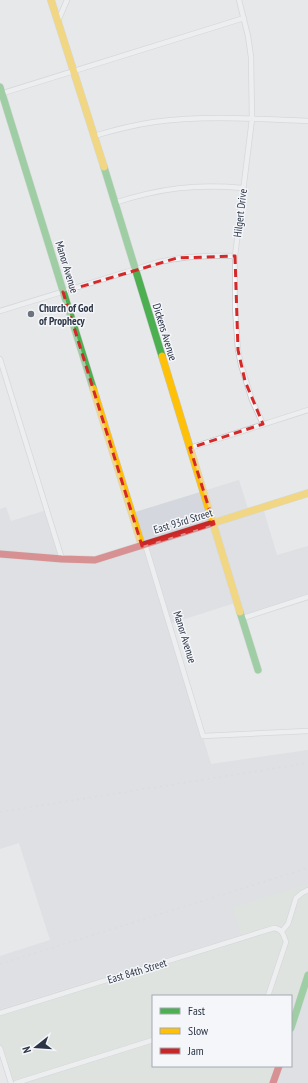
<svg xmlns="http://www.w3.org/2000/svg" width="308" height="1083" font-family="'PT Sans Narrow',sans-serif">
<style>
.built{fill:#d4d7dd}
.green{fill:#d6ded6}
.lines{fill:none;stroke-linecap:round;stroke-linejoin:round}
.street-casing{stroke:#c4c6c8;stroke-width:6}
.fast-casing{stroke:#c4c6c8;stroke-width:8}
.slow-casing{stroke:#c4c6c8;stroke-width:8}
.jam-casing{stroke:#c4c6c8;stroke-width:8}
.street{stroke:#f5f6f7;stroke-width:4.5}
.fast{stroke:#4caf50;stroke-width:7}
.slow{stroke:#ffc107;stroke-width:7}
.jam{stroke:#c62828;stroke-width:7}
.rail{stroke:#cecfd2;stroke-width:1.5;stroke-dasharray:2 4;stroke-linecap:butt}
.marked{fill:none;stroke:#d62828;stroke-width:3;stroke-dasharray:8 5;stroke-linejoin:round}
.poi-dot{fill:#6c737f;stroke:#f4f6f9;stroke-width:1.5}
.labels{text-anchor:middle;stroke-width:3;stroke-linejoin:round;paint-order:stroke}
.street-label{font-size:11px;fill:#2b3445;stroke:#f4f6f9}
.poi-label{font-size:11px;font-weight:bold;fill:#2b3445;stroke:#f4f6f9;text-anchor:start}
</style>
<rect width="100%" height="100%" fill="#e6e8ea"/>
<!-- built -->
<path class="built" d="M239,480L249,512L263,508L277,555L308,546V597L243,618L238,602L169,624L211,764L308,750V884L241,935L0,1009V956L50,940L19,843L0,849V509L6,507L11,521L47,510L62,559L95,560L141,546L132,513Z
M308,975V1083H273L279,1066H291V1028Z"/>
<!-- green -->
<path class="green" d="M308,884V975L291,1028V996H153V1066H279L273,1083H11L0,1048V1009L241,935L233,907Z"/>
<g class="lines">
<!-- street casing -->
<g class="street-casing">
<path id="street" d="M239,0L248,36L251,57L252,119L235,256V308L238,350L241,365L252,400L263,424
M58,21L67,0
M0,94L244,18
M94,136C114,130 134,125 154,122C205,115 257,119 308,121
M114,203C161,188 194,184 243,188
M0,311L159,262C185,256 208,255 235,256
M0,359L62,559
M190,448L308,410
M145,544L203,736L308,731
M243,618L308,597
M282,931L288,924L296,898L302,893L308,890
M0,1013L274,928C282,929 283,934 286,942L268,996
M0,1048L11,1083
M16,1083L153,1040"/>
</g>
<!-- fast casing -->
<g class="fast-casing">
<path id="fast" d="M0,87L93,388
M104,167L162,356
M240,612L258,670
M291,1028L308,975"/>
</g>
<!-- slow casing -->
<g class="slow-casing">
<path id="slow" d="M51,0L104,167
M162,356L240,612
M93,388L142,546
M210,524L308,493"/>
</g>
<!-- jam casing -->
<g class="jam-casing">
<path id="jam" d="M0,554L62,559L95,560L210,524
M273,1083L279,1066"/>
</g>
<!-- street -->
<use href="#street" class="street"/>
<!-- fast -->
<use href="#fast" class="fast"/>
<!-- slow -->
<use href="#slow" class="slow"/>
<!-- jam -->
<use href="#jam" class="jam"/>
<!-- rail -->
<path class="rail" d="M0,812L308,763
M0,964L308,868"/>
</g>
<!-- marked area -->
<path d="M0 0H308V1083H0ZM235,256L238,350L245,381L263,424L190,448L214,524L142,546L63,292L177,258Z" fill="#e6e8ea" fill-opacity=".55" fill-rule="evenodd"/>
<path class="marked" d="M235,256L238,350L245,381L263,424L190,448L214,524L142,546L63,292L177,258Z"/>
<!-- markers -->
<circle class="poi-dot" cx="31" cy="314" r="4"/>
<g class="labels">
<!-- street labels -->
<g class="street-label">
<text transform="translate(240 213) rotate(-83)" y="4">Hilgert Drive</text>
<text transform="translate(67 267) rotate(73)" y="4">Manor Avenue</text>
<text transform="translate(165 332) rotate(73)" y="4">Dickens Avenue</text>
<text transform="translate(183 521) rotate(-17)" y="4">East 93rd Street</text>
<text transform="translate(185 637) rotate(73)" y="4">Manor Avenue</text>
<text transform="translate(137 971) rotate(-17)" y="4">East 84th Street</text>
</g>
<!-- poi labels -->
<g class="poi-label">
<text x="39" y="312">Church of God<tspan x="39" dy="13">of Prophecy</tspan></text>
</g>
</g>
<!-- legend -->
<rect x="152" y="995" width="140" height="72" fill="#f4f6f9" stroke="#a4a8b1"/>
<rect x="160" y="1008" width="20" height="6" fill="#4caf50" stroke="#a4a8b1"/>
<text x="188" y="1015" font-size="12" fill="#2b3445">Fast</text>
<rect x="160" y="1028" width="20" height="6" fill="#ffc107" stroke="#a4a8b1"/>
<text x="188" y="1035" font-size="12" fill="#2b3445">Slow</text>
<rect x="160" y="1048" width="20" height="6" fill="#c62828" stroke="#a4a8b1"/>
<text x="188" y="1055" font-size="12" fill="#2b3445">Jam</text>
<!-- north arrow -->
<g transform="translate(36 1047) rotate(253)" stroke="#f4f6f9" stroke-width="3" paint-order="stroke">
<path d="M0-3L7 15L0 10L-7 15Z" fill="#2b3445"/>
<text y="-6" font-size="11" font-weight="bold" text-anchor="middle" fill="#2b3445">N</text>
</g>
</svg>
